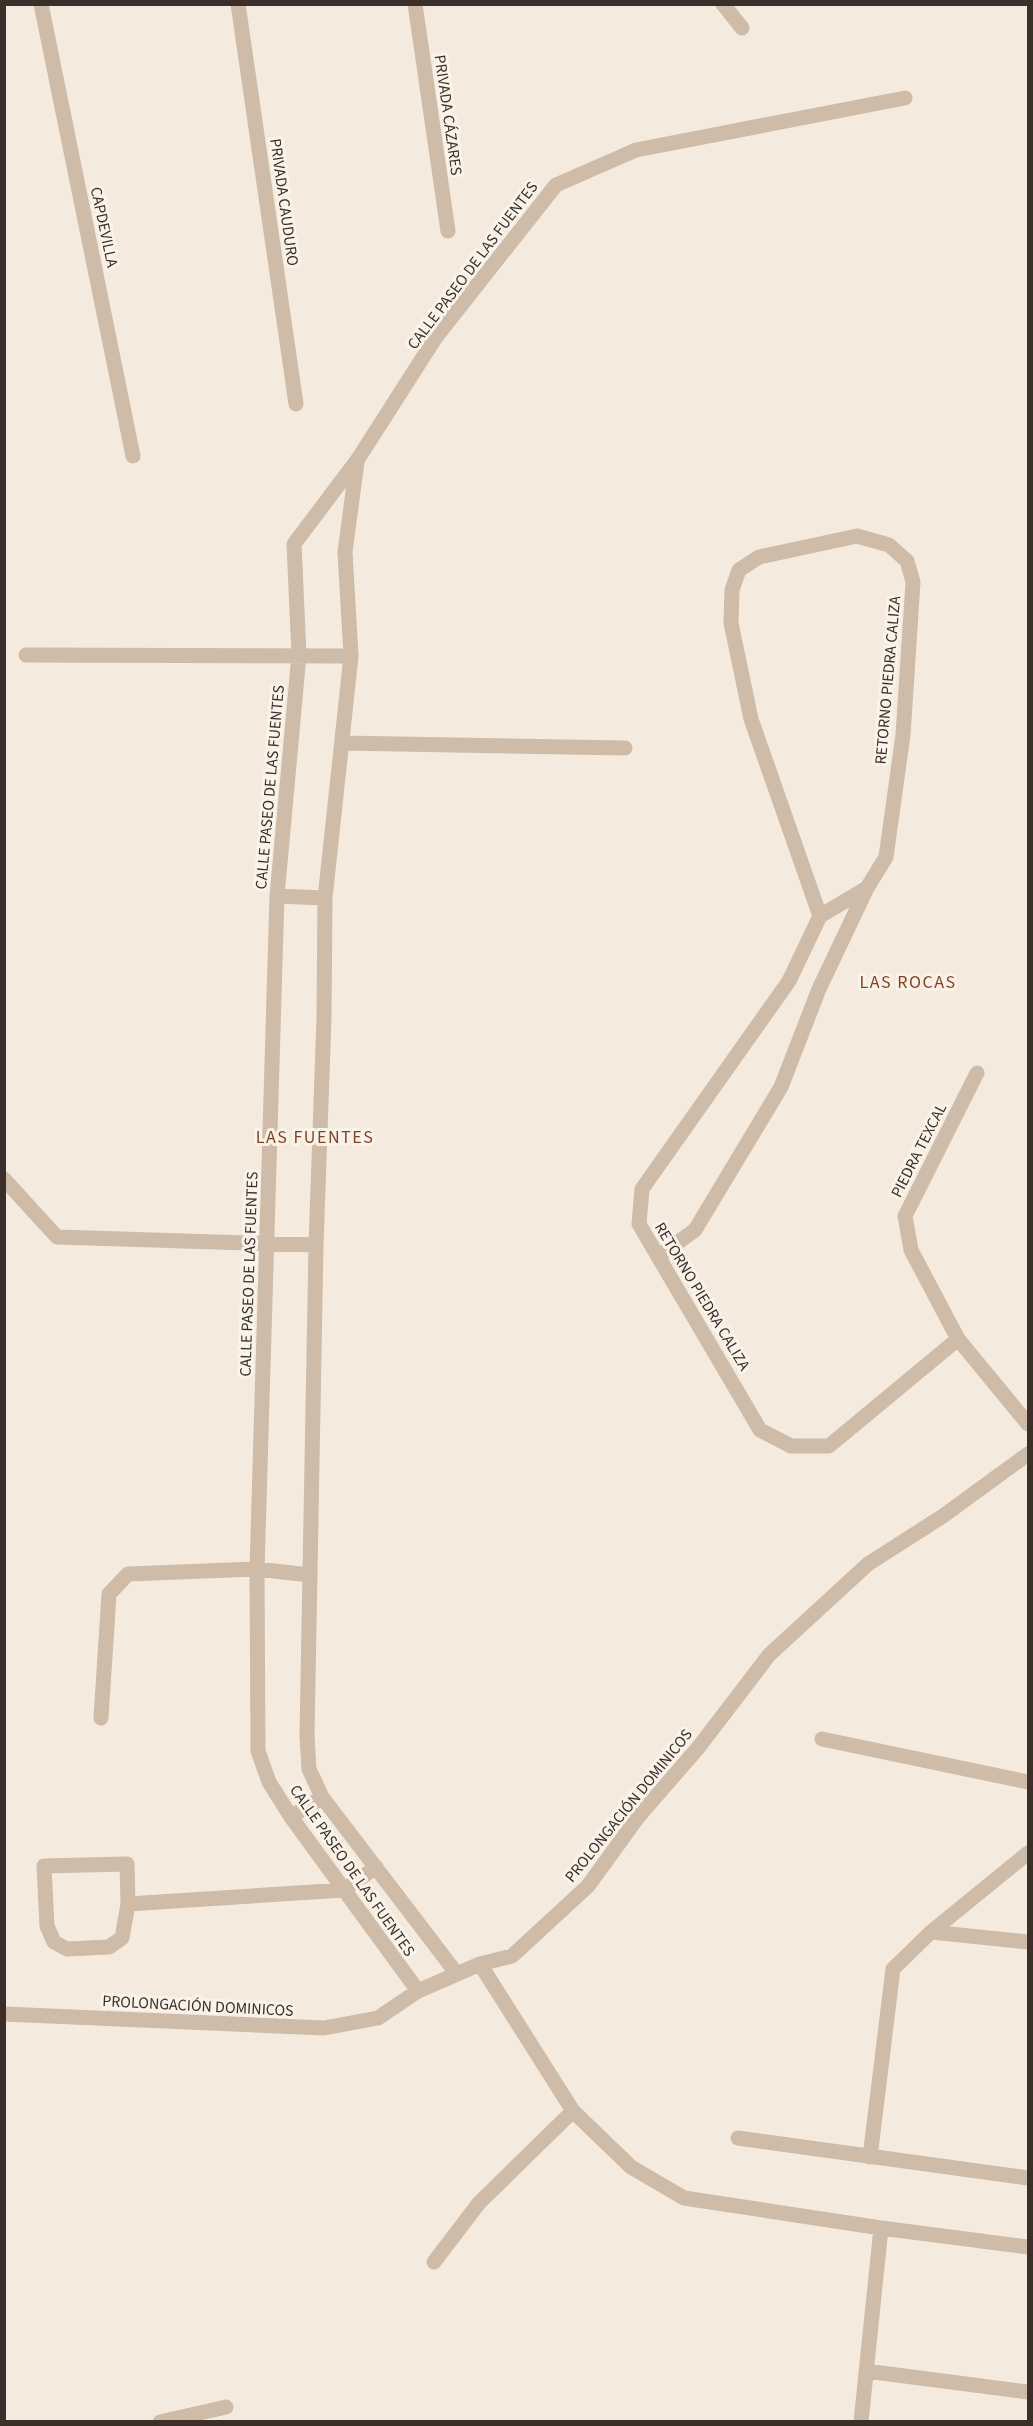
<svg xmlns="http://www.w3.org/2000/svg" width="1033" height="2426" font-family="'Source Sans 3',sans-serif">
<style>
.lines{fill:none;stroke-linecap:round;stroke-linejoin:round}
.minor{stroke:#cebba8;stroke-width:15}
.labels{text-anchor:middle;stroke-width:6;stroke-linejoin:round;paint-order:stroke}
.street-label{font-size:16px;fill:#3a2f29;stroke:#fbf4eb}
.neighbourhood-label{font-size:18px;letter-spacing:1.5px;fill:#903c1b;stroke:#fbf4eb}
</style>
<rect width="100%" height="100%" fill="#f4ebde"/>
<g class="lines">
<!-- minor -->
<path class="minor" d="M41,4L133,456
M238,4L296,404
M415,4L448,231
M723,4L742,28
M357,462L345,552L351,656L325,898L324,1018L316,1245L307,1736L309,1769L322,1797L457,1974
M26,655L351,656
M342,743L625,748
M277,896L325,898
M820,916L751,719L731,623L732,590L739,570L759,557L857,536L889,545L907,561L913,582L903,735L886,857L867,888L820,916L789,981L642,1189L639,1224L760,1430L791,1446H829L958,1339
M977,1073L905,1216L911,1250L958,1339L1028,1424
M4,1179L57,1237L316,1245
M659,1256L695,1230L781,1087L819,989L867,888
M101,1718L109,1594L128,1574L257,1569L309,1575
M822,1739L1028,1782
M291,1817L322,1797
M127,1864L128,1904L122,1938L109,1947L67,1949L54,1942L47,1926L44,1866Z
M128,1904L344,1890L376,1867
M931,1932L1028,1942
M480,1964L573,2111L631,2167L684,2198L881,2228L1028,2247
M418,1991L291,1817L269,1782L258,1751L257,1569L277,896L299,655L294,544L358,459L436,337L556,185L636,150L905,98
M4,2014L324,2028L378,2018L418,1991L480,1964L512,1956L588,1886L638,1817L698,1748L769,1655L868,1564L943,1516L1028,1454
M738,2138L1028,2178
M870,2157L893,1969L931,1932L1028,1853
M434,2262L479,2203L573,2111
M866,2371L1028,2392
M160,2422L226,2407
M861,2422L881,2228"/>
</g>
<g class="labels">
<!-- street labels -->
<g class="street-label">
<text transform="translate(449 115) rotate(82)" y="6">PRIVADA CÁZARES</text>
<text transform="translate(285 202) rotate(82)" y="6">PRIVADA CAUDURO</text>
<text transform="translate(105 227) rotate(78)" y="6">CAPDEVILLA</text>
<text transform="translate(472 265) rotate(-53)" y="6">CALLE PASEO DE LAS FUENTES</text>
<text transform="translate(887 680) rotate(-85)" y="6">RETORNO PIEDRA CALIZA</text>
<text transform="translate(269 787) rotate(-85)" y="6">CALLE PASEO DE LAS FUENTES</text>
<text transform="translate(918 1150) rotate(-63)" y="6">PIEDRA TEXCAL</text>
<text transform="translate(248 1274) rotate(-88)" y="6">CALLE PASEO DE LAS FUENTES</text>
<text transform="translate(703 1296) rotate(59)" y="6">RETORNO PIEDRA CALIZA</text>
<text transform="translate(628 1805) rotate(-51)" y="6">PROLONGACIÓN DOMINICOS</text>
<text transform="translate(353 1870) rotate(55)" y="6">CALLE PASEO DE LAS FUENTES</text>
<text transform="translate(198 2005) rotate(3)" y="6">PROLONGACIÓN DOMINICOS</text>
</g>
<!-- neighbourhood labels -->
<g class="neighbourhood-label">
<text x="908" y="988">LAS ROCAS</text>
<text x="315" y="1143">LAS FUENTES</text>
</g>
</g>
<!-- border -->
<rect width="1033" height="2426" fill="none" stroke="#3a2f29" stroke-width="12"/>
</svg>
